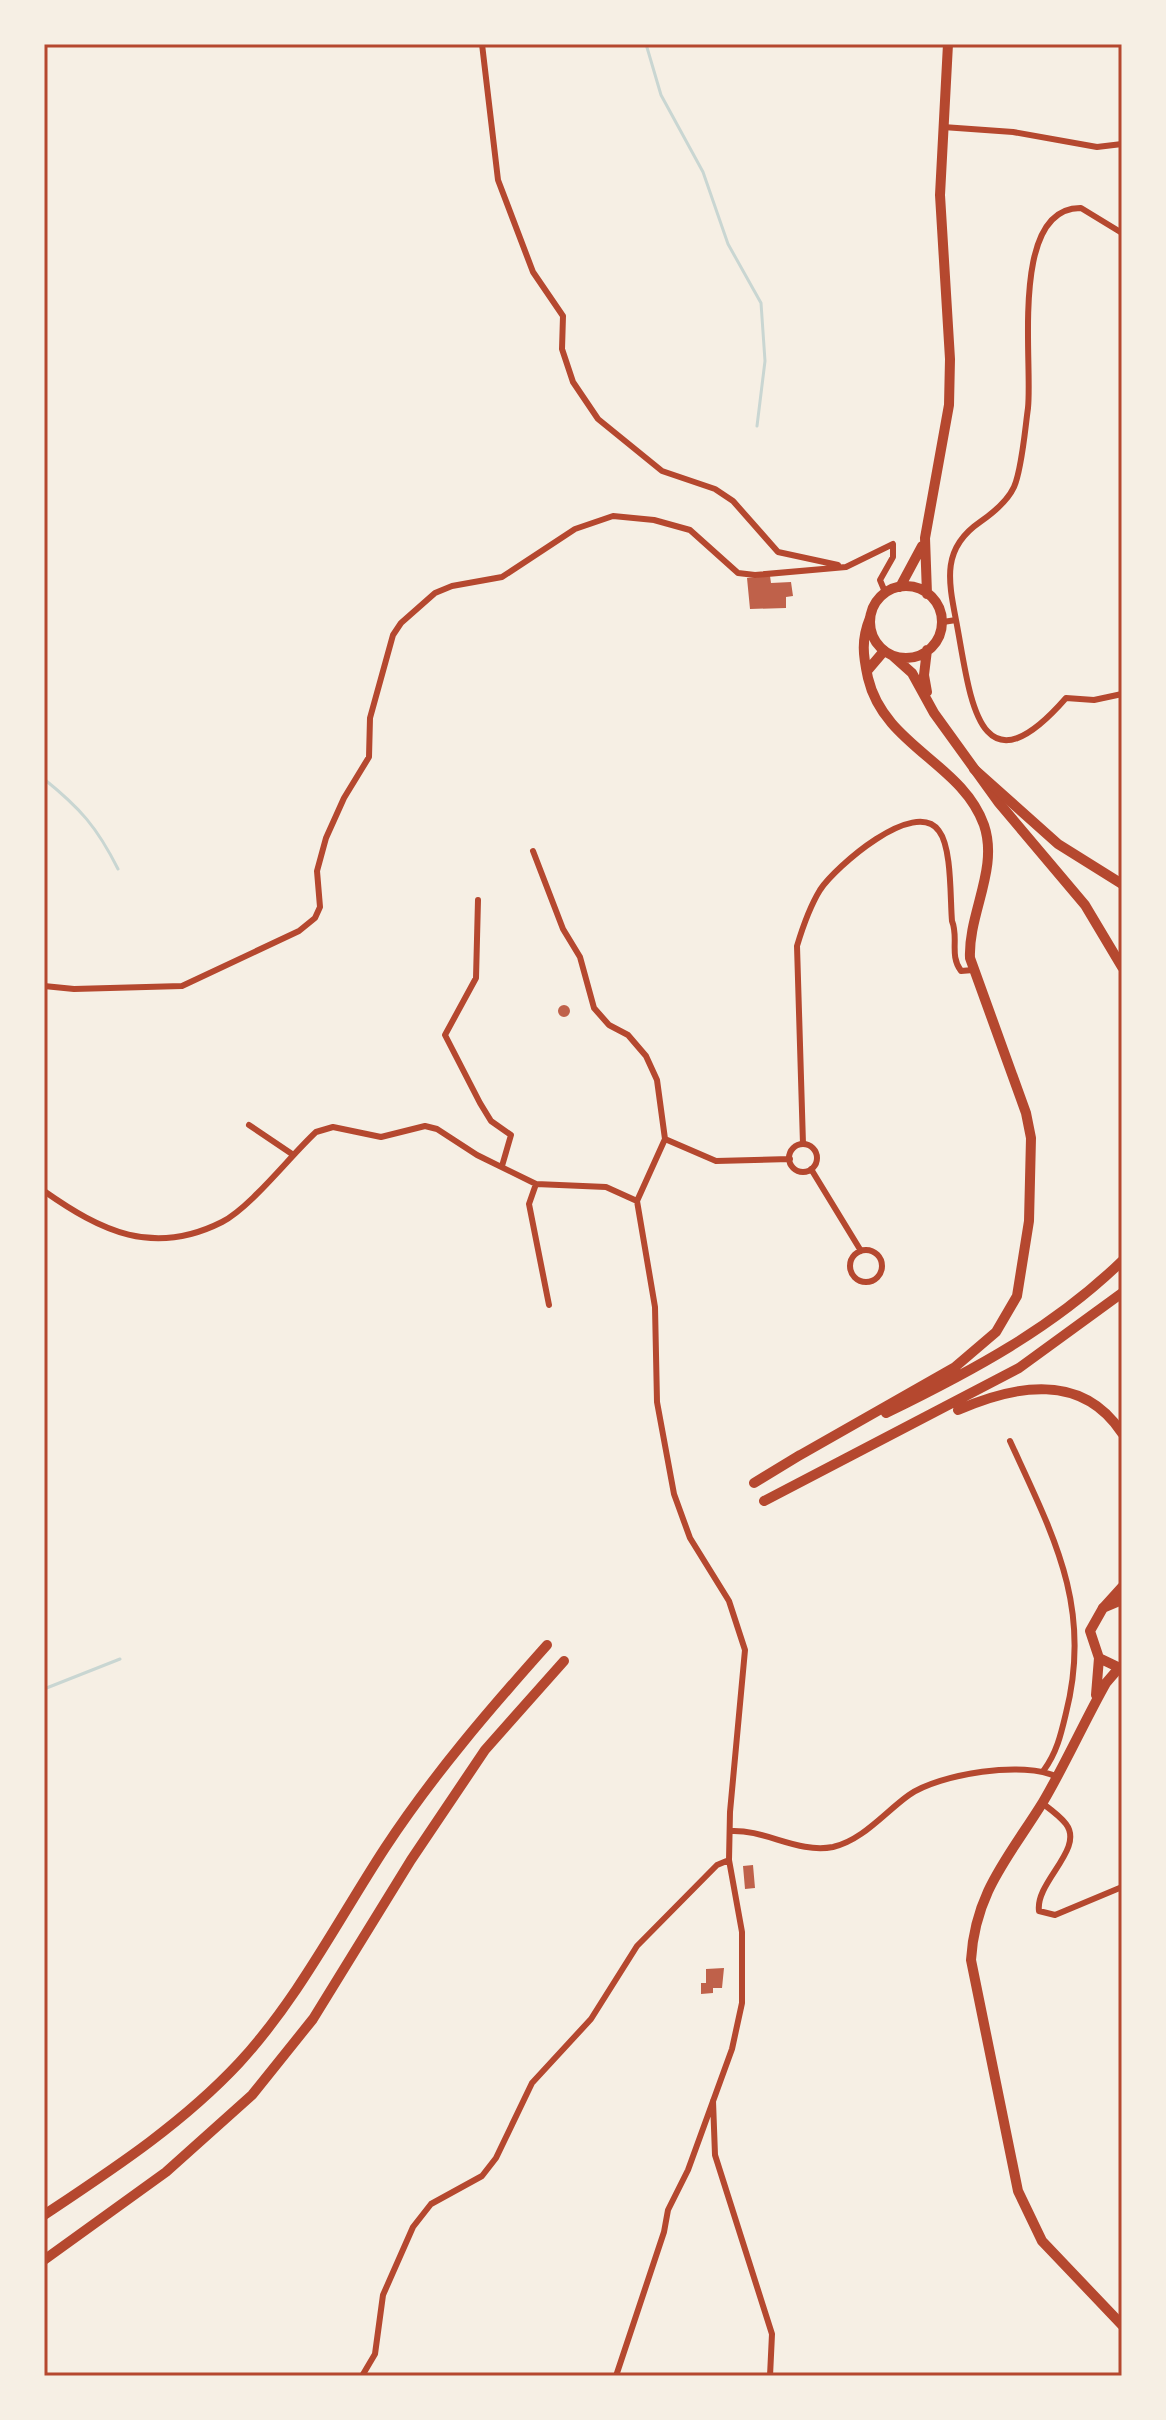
<svg xmlns="http://www.w3.org/2000/svg" width="1166" height="2420" font-family="Roboto,sans-serif">
<style>
.lines{fill:none;stroke-linecap:round;stroke-linejoin:round}
.stream{stroke:#c9d6d2;stroke-width:3}
.building{fill:#bf614a}
.minor{stroke:#b5482f;stroke-width:6}
.trunk{stroke:#b5482f;stroke-width:10}
.motorway{stroke:#b5482f;stroke-width:10}
.neatline{fill:none;stroke:#b5482f;stroke-width:3}
</style>
<rect width="100%" height="100%" fill="#f6efe4"/>
<g class="lines">
<!-- stream -->
<path class="stream" d="M646,44L661,95L703,172L728,244L761,303L765,361L757,426
M44,779C80,808 97,827 118,869
M44,1689L120,1659"/>
</g>
<!-- building -->
<path class="building" d="M770,576L771,583L791,582L793,596L786,597V608L750,609L747,578Z
M558 1011a6 6 0 1 1 12 0a6 6 0 1 1-12 0Z
M753,1865L755,1888L745,1889L743,1866Z
M724,1968L722,1988H713V1993L701,1994V1983H706V1969Z"/>
<g class="lines">
<!-- minor -->
<path class="minor" d="M482,44L498,180L533,272L563,316L562,349L573,382L598,419L662,471L715,489L733,501L778,552L838,565
M943,127L1013,132L1097,147L1122,144
M956,620C970,692 976,801 1066,698L1094,700L1122,694
M943,622L956,620C948,579 942,548 980,522C993,513 1007,502 1014,487C1022,469 1025,429 1028,408C1033,362 1009,207 1081,208L1122,233
M533,851L563,929L580,957L594,1008L609,1025L628,1035L646,1056L657,1080L665,1139L637,1201L655,1307L657,1402L674,1494L690,1538L729,1601L745,1650L730,1812L729,1860L742,1932V2003L732,2049L688,2170L668,2210L664,2232L616,2376
M478,900L476,978L445,1035L480,1103L491,1121L511,1135L502,1166
M44,986L74,989L182,986L299,931L315,918L320,907L317,871L326,838L344,798L369,757L370,718L393,635L401,623L435,593L452,586L502,577L575,529L613,516L654,520L690,530L738,573L755,575L846,567L893,544V557L880,580L885,592
M249,1125L292,1154
M665,1139L716,1161L790,1159
M803,1144L797,946C803,926 809,908 820,890C835,867 915,797 939,831C952,848 950,898 952,921C959,938 949,955 961,971L973,970
M789 1158a14 14 0 1 1 28 0a14 14 0 1 1-28 0Z
M811,1169L861,1251
M536,1184L529,1204L549,1305
M44,1191C101,1231 153,1257 222,1222C251,1207 290,1156 316,1132L333,1127L381,1137L425,1126L437,1129L477,1155L536,1184L606,1187L637,1201
M850 1266a16 16 0 1 1 32 0a16 16 0 1 1-32 0Z
M1010,1441C1053,1535 1093,1607 1066,1713C1061,1734 1057,1752 1044,1770
M1042,1803C1050,1809 1060,1816 1066,1824C1085,1849 1035,1882 1039,1911L1055,1915L1122,1887
M730,1831C765,1829 798,1854 833,1847C863,1840 885,1812 909,1795C939,1774 1025,1760 1057,1777
M713,2101L715,2155L772,2334L770,2376
M362,2376L375,2354L383,2295L413,2227L431,2204L482,2176L496,2158L532,2083L591,2019L637,1946L717,1865L729,1860"/>
<!-- trunk -->
<path class="trunk" d="M870 622a36 36 0 1 1 72 0a36 36 0 1 1-72 0Z
M900,587L922,546
M927,594L925,538L949,405L950,359L940,195L948,44
M893,656L912,673L934,713L999,803L1085,905L1122,967
M927,692L924,675L927,650
M1122,1600L1103,1608L1090,1631L1099,1658L1122,1669
M1118,1669L1106,1683C1084,1722 1066,1763 1043,1802C1009,1857 975,1892 971,1960L1018,2191L1042,2241L1122,2325
M1096,1695L1099,1658"/>
<!-- motorway -->
<path class="motorway" d="M867,671L884,651
M974,769L1058,844L1122,884
M958,1410C1015,1385 1082,1372 1122,1433
M886,1413C972,1371 1053,1328 1122,1261
M795,1458L955,1367L996,1332L1017,1296L1029,1221L1031,1138L1026,1113L970,958C968,914 999,869 984,825C962,763 884,746 868,678C863,655 861,640 870,618
M754,1483L800,1455
M764,1501L1019,1368L1122,1293
M1103,1608L1122,1587
M44,2215C113,2169 182,2124 239,2063C298,1999 338,1920 385,1848C433,1775 489,1710 547,1645
M44,2260L166,2172L252,2095L313,2019L411,1860L485,1750L564,1661"/>
</g>
<!-- border -->
<rect width="1166" height="2420" fill="none" stroke="#f6efe4" stroke-width="92"/>
<rect x="46" y="46" width="1074" height="2328" class="neatline"/>
</svg>
